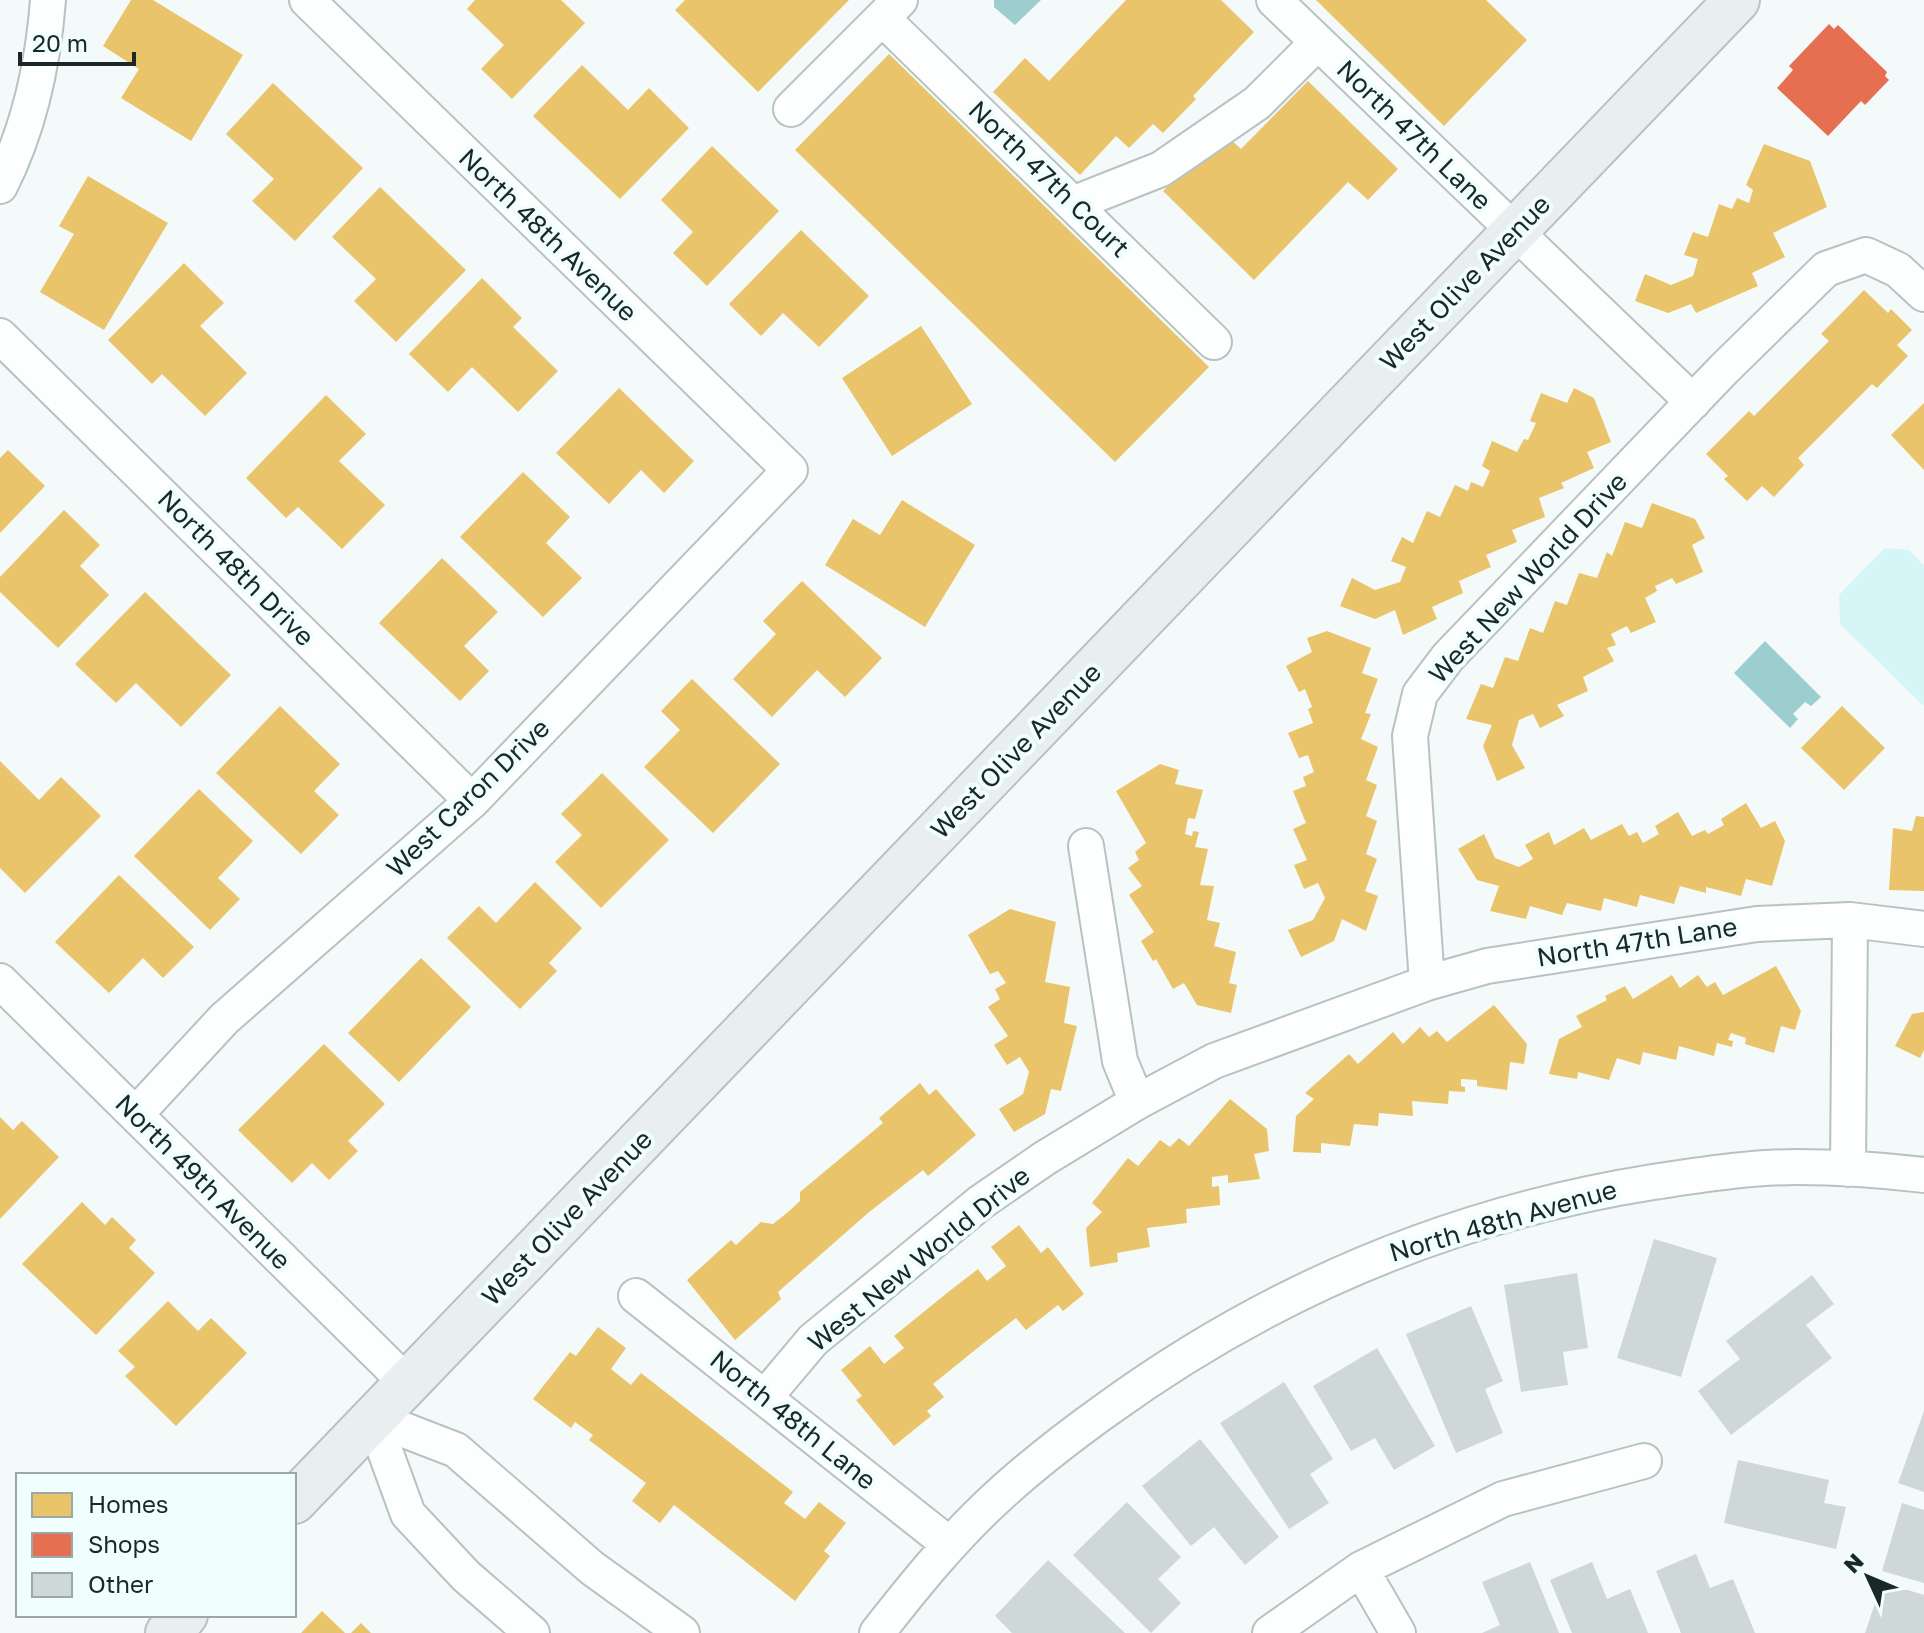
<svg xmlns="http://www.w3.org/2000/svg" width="1924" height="1633" font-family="'Golos Text',sans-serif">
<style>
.green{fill:#d6f5f6}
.water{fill:#9ccdcf}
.homes{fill:#e9c46a}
.shops{fill:#e76f51}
.building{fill:#cfd8d8}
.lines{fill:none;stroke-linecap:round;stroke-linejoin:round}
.minor-casing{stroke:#b9c2c3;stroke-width:38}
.secondary-casing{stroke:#b9c2c3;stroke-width:48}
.minor{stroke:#fdfefe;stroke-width:34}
.secondary{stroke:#e9eff0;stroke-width:44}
.labels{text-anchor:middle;stroke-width:8;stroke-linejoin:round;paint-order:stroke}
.street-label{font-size:26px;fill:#1a2828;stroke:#f0fefe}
</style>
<rect width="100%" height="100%" fill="#f4fafa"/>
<!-- green -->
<path class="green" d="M1885,548L1909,550L1924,565V706L1840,624L1839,595Z"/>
<!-- water -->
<path class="water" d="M994,0H1041L1015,25L994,7Z
M1765,641L1821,697L1811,706L1805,702L1793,714L1798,719L1790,728L1734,673Z"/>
<!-- homes -->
<path class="homes" d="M131,0H153L243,55L191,141L121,98L139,69L103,46Z
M475,0H561L585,23L512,99L481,69L504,45L467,9Z
M685,0H849L758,92L675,10Z
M1126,0H1221L1254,32L1193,96L1196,99L1163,133L1153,124L1129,148L1116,136L1080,175L993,92L1025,58L1049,81Z
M1316,0H1486L1527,40L1444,126Z
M889,54L1209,367L1115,462L795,150Z
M582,65L628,110L649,88L689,128L620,199L533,116Z
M1308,81L1398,169L1368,200L1348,182L1254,280L1163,191L1222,131L1241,149Z
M273,83L363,168L295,241L252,201L274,179L226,134Z
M1764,144L1810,161L1827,207L1773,233L1785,257L1752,273L1758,286L1696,313L1691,304L1668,313L1635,301L1645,274L1671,285L1693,276L1698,259L1684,255L1693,232L1708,237L1719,204L1732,209L1737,198L1749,203L1753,190L1746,185Z
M712,146L779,211L707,286L673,253L693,232L661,200Z
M88,176L168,223L104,330L40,292L74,234L59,226Z
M380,187L466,270L396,342L354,301L376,279L332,237Z
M801,230L869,296L819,347L783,313L761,336L729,304Z
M184,263L224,303L200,326L247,373L205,416L162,374L152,384L108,340Z
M482,278L522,318L513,327L558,371L518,412L472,367L448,392L409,354Z
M1864,290L1888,313L1891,309L1912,330L1897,345L1908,356L1877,388L1872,384L1798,458L1804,465L1774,497L1762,486L1747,501L1724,479L1728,476L1706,454L1749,411L1754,416L1829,341L1821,334Z
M921,326L972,404L892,456L842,378Z
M619,388L694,461L664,493L641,470L609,504L556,453Z
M1574,388L1594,398L1611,442L1587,452L1594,468L1561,483L1564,488L1539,498L1545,517L1512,530L1517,542L1486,555L1491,567L1459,581L1463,593L1432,607L1437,619L1403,635L1395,610L1375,619L1340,606L1352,578L1375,590L1400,582L1406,567L1391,561L1402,537L1413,543L1427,511L1440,517L1455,485L1468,491L1471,482L1483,487L1490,471L1482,466L1492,441L1517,452L1524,439L1528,440L1536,423L1530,421L1541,393L1567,403Z
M326,395L366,434L339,461L385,505L342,549L298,507L286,518L246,478Z
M1924,403V470L1891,435Z
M8,450L45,486L0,533V458Z
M523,472L570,517L546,543L582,578L543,617L460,537Z
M902,500L975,545L925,627L825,565L853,519L880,535Z
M1652,503L1695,519L1705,538L1692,545L1703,572L1676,584L1672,578L1655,586L1657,591L1645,598L1656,622L1631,633L1627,626L1611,634L1616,645L1607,648L1614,661L1583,677L1588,691L1557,705L1564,716L1540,728L1533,714L1519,720L1512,745L1525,768L1497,781L1483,746L1492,725L1466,719L1481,684L1493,688L1505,657L1518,661L1530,628L1543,633L1555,601L1567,605L1579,573L1597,578L1607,552L1612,556L1625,522L1642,528Z
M64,510L100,545L80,566L109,595L58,648L0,592V577Z
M442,558L498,612L464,646L489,671L460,701L379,623Z
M802,581L882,658L845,697L817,670L772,717L733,679L776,634L763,621Z
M145,592L231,675L181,727L136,683L116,703L75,664Z
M1327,631L1371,648L1362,673L1378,679L1365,713L1371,714L1361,739L1378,747L1366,780L1377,785L1366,816L1377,821L1366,854L1377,859L1365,891L1378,896L1366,931L1342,919L1334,941L1301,957L1288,930L1313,920L1325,898L1318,883L1304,889L1294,865L1307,860L1293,829L1306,823L1293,791L1306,786L1303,777L1314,772L1308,755L1299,758L1288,733L1313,723L1308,709L1312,707L1305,689L1299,692L1286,666L1312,652L1307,638Z
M692,679L780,764L713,833L644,767L680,730L661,711Z
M280,706L340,764L314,791L339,815L301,854L216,773Z
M1842,706L1885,748L1844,790L1801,748Z
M0,761L39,800L61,777L101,816L25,893L0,868Z
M1160,764L1179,770L1175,784L1203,790L1195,819L1188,818L1185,834L1192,836L1193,831L1199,832L1195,847L1208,849L1200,885L1214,886L1207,920L1220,923L1214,946L1236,952L1229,983L1237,985L1231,1013L1197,1005L1184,983L1173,989L1156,959L1153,961L1141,941L1154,932L1129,895L1142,886L1128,868L1139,860L1135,852L1146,843L1116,791Z
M602,773L669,840L601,908L555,862L582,835L561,814Z
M199,789L253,841L218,878L240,899L210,930L134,856Z
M1746,803L1761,828L1775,821L1785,841L1772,886L1746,879L1741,896L1706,887V893L1680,886L1674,904L1640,895L1637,907L1604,898L1601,911L1567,903L1562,915L1530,906L1526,919L1490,911L1499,886L1477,880L1458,849L1484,834L1495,858L1519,867L1533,859L1525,845L1549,832L1554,845L1584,828L1591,840L1622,824L1629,836L1637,832L1643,843L1659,834L1655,826L1678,812L1692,836L1705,830L1708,834L1724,825L1721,819Z
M1916,816L1924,817V891L1889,890L1893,828L1912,831Z
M119,875L194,947L163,978L143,958L109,993L55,942Z
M535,882L582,928L549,963L557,971L520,1009L447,938L479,906L496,923Z
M1010,909L1056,922L1045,982L1070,987L1064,1023L1077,1026L1061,1091L1051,1089L1045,1114L1014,1132L999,1109L1023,1094L1029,1072L1020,1057L1007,1065L994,1045L1008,1036L988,1007L1000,999L995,989L1006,983L998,971L990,974L968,935Z
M421,958L471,1007L399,1082L348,1033Z
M1776,966L1801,1011L1795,1030L1781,1026L1774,1053L1745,1044L1746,1038L1731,1033L1728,1040L1733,1041L1732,1047L1717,1043L1714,1056L1679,1046L1676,1060L1643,1052L1640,1065L1617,1058L1609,1080L1578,1072L1577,1079L1549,1074L1559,1039L1582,1027L1576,1016L1607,1000L1605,996L1625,986L1633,999L1672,975L1680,988L1698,975L1707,987L1715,982L1723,995Z
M1494,1005L1527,1044L1524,1064L1510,1062L1507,1090L1477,1086V1080L1461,1079V1086L1465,1087V1092L1449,1091L1448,1104L1412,1101L1413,1116L1379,1113L1378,1126L1354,1124L1350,1146L1321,1143V1153L1293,1152L1296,1116L1314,1099L1305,1093L1349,1054L1358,1064L1393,1032L1403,1044L1420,1027L1429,1037L1437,1031L1447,1042Z
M1924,1012V1050L1920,1058L1895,1046L1912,1014Z
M324,1044L385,1104L348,1141L358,1151L329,1180L312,1163L292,1183L238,1130Z
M920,1083L929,1095L936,1089L976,1135L928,1176L923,1170L868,1213L778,1292L781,1299L735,1340L687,1280L731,1240L736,1245L761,1222L773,1224L788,1212L800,1201V1192L883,1123L879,1118Z
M1230,1099L1267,1129L1269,1151L1254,1154L1260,1179L1228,1183V1175L1212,1177V1187L1219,1186L1220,1205L1186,1209L1187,1223L1147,1228L1150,1247L1117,1253L1118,1262L1090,1267L1086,1228L1102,1212L1092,1203L1128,1158L1138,1166L1160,1140L1170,1147L1179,1138L1189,1146Z
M0,1117L13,1130L22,1121L59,1157L0,1219Z
M82,1202L105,1225L112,1217L136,1240L129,1248L155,1273L96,1335L22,1264Z
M1019,1225L1041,1253L1048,1247L1084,1294L1063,1311L1058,1305L1026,1330L1016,1318L985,1342L933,1384L944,1397L927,1411L931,1416L894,1446L856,1400L862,1396L841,1370L870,1346L884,1364L904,1348L894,1336L947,1293L978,1269L987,1281L1006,1266L991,1247Z
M168,1301L198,1331L211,1318L247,1353L176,1426L125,1376L135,1367L118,1351Z
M598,1327L626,1348L611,1369L631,1385L641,1373L793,1492L784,1503L805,1519L819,1502L846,1523L824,1551L830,1556L795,1601L674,1505L660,1523L632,1501L646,1483L589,1440L593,1435L575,1422L571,1428L533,1399L570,1352L576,1356Z
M322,1611L345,1633H301Z
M361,1623L371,1633H351Z"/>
<!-- shops -->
<path class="shops" d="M1829,24L1834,29L1838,25L1887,72L1885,76L1889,80L1865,105L1861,101L1828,136L1777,88L1793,70L1789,66Z"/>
<!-- building -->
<path class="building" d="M1654,1239L1717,1258L1681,1377L1617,1358Z
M1577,1273L1588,1348L1563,1352L1568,1385L1521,1392L1504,1285Z
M1812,1275L1834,1304L1806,1325L1832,1358L1731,1435L1698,1391L1740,1359L1726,1341Z
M1471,1306L1503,1381L1485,1389L1503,1433L1456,1453L1406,1334Z
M1377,1348L1435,1446L1394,1470L1375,1438L1351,1451L1313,1386Z
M1284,1382L1333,1459L1310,1474L1329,1503L1289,1529L1220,1423Z
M1924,1411V1492L1898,1483Z
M1200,1439L1279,1537L1245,1565L1214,1527L1191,1546L1142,1486Z
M1738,1460L1829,1480L1824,1503L1846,1507L1836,1549L1724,1523Z
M1127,1502L1181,1557L1158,1579L1181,1603L1151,1633L1073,1555Z
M1902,1503L1924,1510V1583L1882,1571Z
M1696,1554L1710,1588L1733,1579L1755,1633H1681L1656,1571Z
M1048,1560L1125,1633H1012L995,1616Z
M1530,1562L1559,1633H1482L1500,1625L1482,1582Z
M1592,1562L1607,1599L1630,1589L1648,1633H1572L1550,1580Z
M1882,1582L1924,1595V1633H1865Z"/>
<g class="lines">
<!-- minor casing -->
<g class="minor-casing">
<path id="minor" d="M1274,0L1693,402
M882,18L1214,342
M791,109L900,0
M0,186C30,127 43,65 48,0
M1075,203L1161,169L1257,103L1318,42
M0,336L472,801
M1086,846L1120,1061L1137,1102
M0,981L406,1382
M1427,983L1410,736L1420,694L1448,657L1724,369L1826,269L1866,255L1898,270L1924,294
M136,1114L224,1019L472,801L790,470L307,0
M1848,1169L1850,920
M636,1296L950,1545
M765,1397L813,1340L981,1202L1045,1158L1137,1102L1214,1061L1427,983L1487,966L1757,924L1850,920L1924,929
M373,1418L456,1450L592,1568L682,1633
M373,1418L408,1514L466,1576L532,1633
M1361,1569L1398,1633
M877,1633C913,1587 950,1541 993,1501C1028,1468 1067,1438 1106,1410C1270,1291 1452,1214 1653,1182C1701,1175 1749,1167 1797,1167C1840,1167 1882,1170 1924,1175
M1270,1633L1361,1569L1503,1499L1644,1461"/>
</g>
<!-- secondary casing -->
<g class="secondary-casing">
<path id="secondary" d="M294,1501L1737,0
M168,1633L185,1615"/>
</g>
<!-- minor -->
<use href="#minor" class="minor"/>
<!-- secondary -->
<use href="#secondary" class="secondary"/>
</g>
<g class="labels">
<!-- street labels -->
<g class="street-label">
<text transform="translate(1414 135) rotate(44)" y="9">North 47th Lane</text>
<text transform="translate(1049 179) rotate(44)" y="9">North 47th Court</text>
<text transform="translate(548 235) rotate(44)" y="9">North 48th Avenue</text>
<text transform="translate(1465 283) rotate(-46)" y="9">West Olive Avenue</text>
<text transform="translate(236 568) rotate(45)" y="9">North 48th Drive</text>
<text transform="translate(1528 578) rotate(-47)" y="9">West New World Drive</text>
<text transform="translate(1016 751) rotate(-46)" y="9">West Olive Avenue</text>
<text transform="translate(468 798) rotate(-44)" y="9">West Caron Drive</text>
<text transform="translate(1637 942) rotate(-9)" y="9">North 47th Lane</text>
<text transform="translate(203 1182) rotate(45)" y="9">North 49th Avenue</text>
<text transform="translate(567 1218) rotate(-46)" y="9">West Olive Avenue</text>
<text transform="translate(1503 1221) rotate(-16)" y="9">North 48th Avenue</text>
<text transform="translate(919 1259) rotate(-39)" y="9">West New World Drive</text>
<text transform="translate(793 1420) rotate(39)" y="9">North 48th Lane</text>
</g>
</g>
<!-- legend -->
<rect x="16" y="1473" width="280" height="144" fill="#f0fefe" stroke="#9aa8a8" stroke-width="2"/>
<rect x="32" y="1493" width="40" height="24" fill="#e9c46a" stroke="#9aa8a8" stroke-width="2"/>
<text x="88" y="1513" font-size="24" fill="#1a2828">Homes</text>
<rect x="32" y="1533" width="40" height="24" fill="#e76f51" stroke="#9aa8a8" stroke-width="2"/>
<text x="88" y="1553" font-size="24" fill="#1a2828">Shops</text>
<rect x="32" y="1573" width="40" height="24" fill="#cfd8d8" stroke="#9aa8a8" stroke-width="2"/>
<text x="88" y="1593" font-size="24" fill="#1a2828">Other</text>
<!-- north arrow -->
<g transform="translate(1868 1577) rotate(314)" stroke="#f0fefe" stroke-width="6" paint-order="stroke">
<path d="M0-6L14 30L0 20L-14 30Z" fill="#1a2828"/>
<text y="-12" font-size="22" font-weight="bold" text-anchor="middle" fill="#1a2828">N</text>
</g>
<!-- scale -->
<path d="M20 52v12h114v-12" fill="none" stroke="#1a2828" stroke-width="4"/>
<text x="32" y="52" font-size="24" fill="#1a2828" stroke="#f0fefe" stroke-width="6" paint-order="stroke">20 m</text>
</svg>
